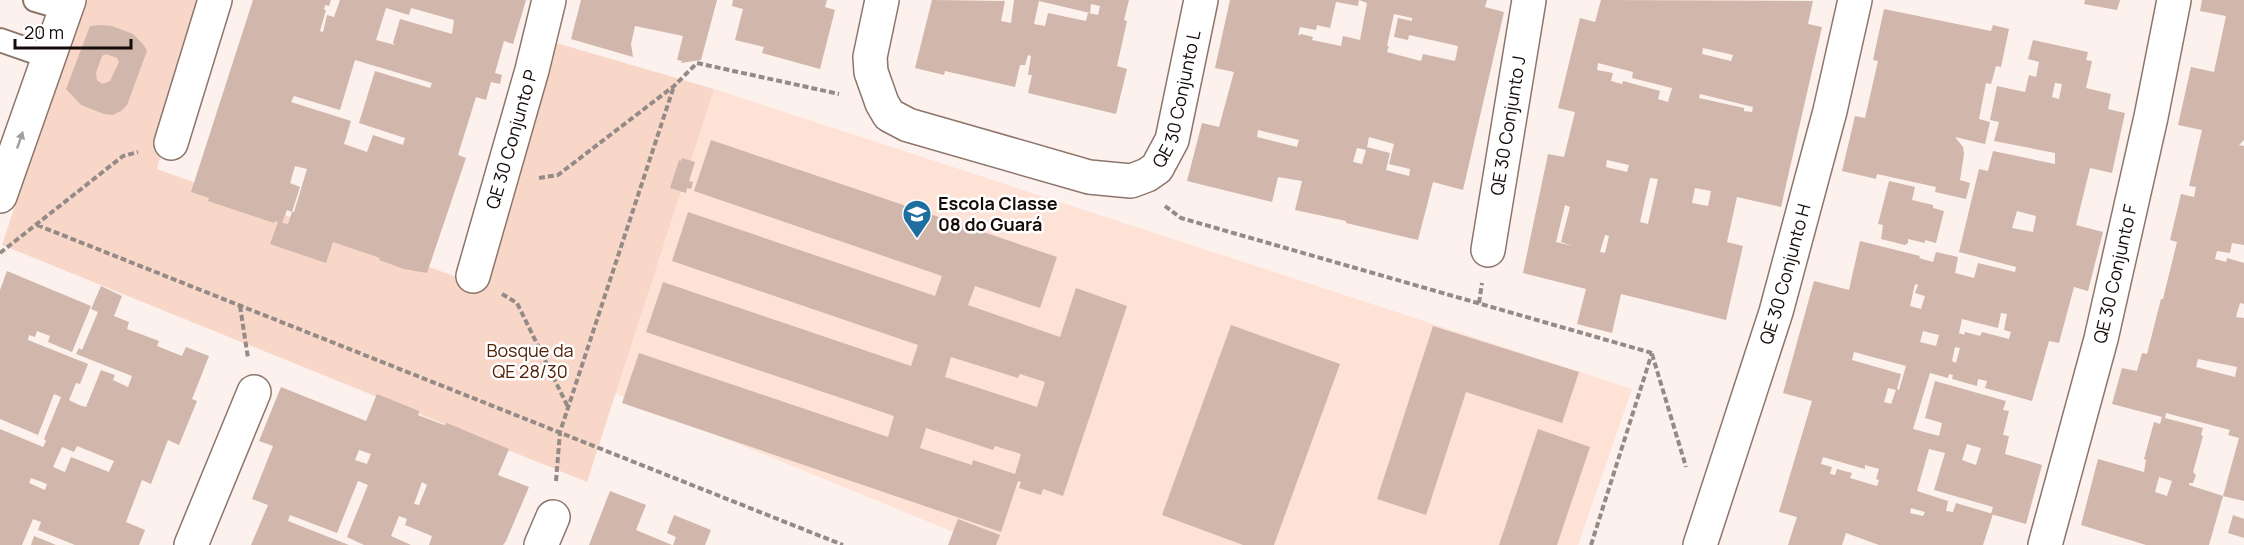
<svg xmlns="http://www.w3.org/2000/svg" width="2244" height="545" font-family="Manrope,sans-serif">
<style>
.built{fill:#fee2d6}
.green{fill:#f8d7c9}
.building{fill:#d0b6ab;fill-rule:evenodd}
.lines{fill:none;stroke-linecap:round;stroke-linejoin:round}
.lane-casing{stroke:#8d756b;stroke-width:26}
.street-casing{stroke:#8d756b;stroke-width:36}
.path{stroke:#948a86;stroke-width:4;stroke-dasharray:6 3;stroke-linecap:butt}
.lane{stroke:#fff;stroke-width:22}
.street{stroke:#fff;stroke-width:33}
.oneway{fill:#a19e9d}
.labels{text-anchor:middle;stroke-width:5;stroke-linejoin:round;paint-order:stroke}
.street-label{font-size:18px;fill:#150c09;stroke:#fff}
.poi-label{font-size:18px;font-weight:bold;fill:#150c09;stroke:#fff;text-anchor:start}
.park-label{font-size:18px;fill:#522107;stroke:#fff}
</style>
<rect width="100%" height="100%" fill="#fcf1ec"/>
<!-- built -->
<path class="built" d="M714,89L1632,389L1578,545H985L607,390Z"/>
<!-- green -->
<path class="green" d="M83,0H202L157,169L479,285L546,40L714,89L587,482L2,245Z"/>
<!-- building -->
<path class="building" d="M253,0H331L329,6L325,5L324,10H326L320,31L323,32L327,15L334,17L340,0H526L513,44L504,41L495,73L502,75L500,84L491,82L486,100L476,97L458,155L466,158L427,273L404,269L379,260L380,258L333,242L326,263L270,244L278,222L275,221L274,223L208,201L209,198L191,192ZM386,8L409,15L411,8L454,20L452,34L400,19L393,43L395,45L376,40ZM355,60L432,83L430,88L375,71L359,123L405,138L403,145L373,135L367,152L344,144L351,121L291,102L294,96L340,110ZM295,166L307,169L294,212H292L288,224L282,223L287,210L292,212L300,187L290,183Z
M581,0H717L701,60L681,63L682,61L677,60L683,36L635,26L631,44L633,57L571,39Z
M733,0H827L825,7L835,10L820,69L762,53L764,47L735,40L743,9L732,6Z
M932,0L1005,1L1001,21L1011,23L1014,0H1129L1124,20L1127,21L1117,66L1127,69L1116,114L1028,93L1032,75H1028L1031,56L1028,55L1025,65H1020L1015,87L945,71L944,75L915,68ZM1039,1L1090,13L1091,4L1100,6L1098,15L1088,13L1086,21L1048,13L1045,26L1034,24Z
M1230,0H1359L1358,6L1336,2L1330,28L1317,25L1316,30L1300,27L1298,36L1301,34L1313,37L1312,40L1341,46L1343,36L1360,40L1367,3L1359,0H1487L1485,7L1504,12L1463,190L1433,182L1418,240L1346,223V221L1295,210L1302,181L1278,177L1272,202L1187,181L1202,123L1219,127L1234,72L1215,68ZM1394,14L1412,18V21L1398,18L1394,37L1408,40L1409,35L1458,46L1455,61L1423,54L1421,61L1387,52L1389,46H1387ZM1258,130L1299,140L1297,147L1257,137ZM1369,137L1394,144L1389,164L1410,169L1409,176L1386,170L1390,153L1367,147ZM1357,148L1366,150L1362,164L1353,162Z
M1601,0L1813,1L1808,24L1822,27L1781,207L1737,197L1727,242L1743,246L1726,320L1621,294L1612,333L1577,324L1586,289L1523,273L1548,154L1564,157L1575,112L1558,108L1580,18L1595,22ZM1703,48L1733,55L1731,61L1702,54ZM1598,63L1633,72L1632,78L1672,88L1668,102L1658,99L1660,91L1623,81L1622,84L1611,81L1613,73L1597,70ZM1700,94L1753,107L1752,112L1744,111V108L1699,98ZM1607,160L1629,165L1627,172L1606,167ZM1650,178L1658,179L1648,224L1640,222ZM1695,188L1711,191L1708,206L1692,203ZM1565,205L1570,207L1561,242L1573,246L1556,242ZM1605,235L1609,236L1605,253L1600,252Z
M2085,0H2120L2117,10L2084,4Z
M2202,0H2244V140L2239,145L2244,146V245L2232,243L2230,253L2217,251L2215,259L2226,262L2227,258L2244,263V304L2240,303L2236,317L2244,318V501L2223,496L2239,438L2228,435L2230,430L2166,413L2165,418L2203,428L2201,435L2203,436L2193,472L2196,475L2193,483H2189V485L2223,496L2209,545H2146L2081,525L2098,459L2144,472L2146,460L2144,459L2154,422L2160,424L2162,417L2112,404L2122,368L2137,371L2142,353L2147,354L2161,299H2163L2177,242L2170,240L2181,194L2194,197L2196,187L2189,186L2202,130L2178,125L2191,67L2214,72L2226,16L2200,11ZM2198,359L2237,367L2235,377L2196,367ZM2159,477L2172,481L2167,496L2155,492Z
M1884,9L1991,31L1993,25L2009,29L2001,67L1996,66L1991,84L1986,83L1979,119L1990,122L1985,144L1955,137L1963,147L1964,154L1960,180L1970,183L1966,199L1935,192L1936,187L1877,174L1876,179L1842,171L1855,116L1865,118L1878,61L1873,60Z
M100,25L112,26L133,34L143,44L147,51L127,105L121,111L113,115L104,114L81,105L66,89L90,26ZM106,54L117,58L119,62L110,81L102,84L97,80L96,73L102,56Z
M2033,40L2088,52L2086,60L2092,61L2086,88L2111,94L2108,109L2125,113L2112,173L2090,168L2076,225L2103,232L2088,291L2074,287L2059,343L2049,341L2032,401L1985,388L1987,381L1978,379L1977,386L1952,379L1953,375L1949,374L1948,378L1930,373L1913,429L1939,436L1942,423L1925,418L1935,381L2006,401L2003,410L2009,411L2003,435L2009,436L2005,454L2042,465L2026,524L1991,514L1993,507L1934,490L1945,453L1929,449L1917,491L1948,501L1946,511L1953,512L1956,503L1993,514L1983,545H1879L1846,533L1842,545H1788L1797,517L1779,512L1812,401L1783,393L1814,281L1849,290L1860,241L1920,256L1919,258L1933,262L1936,252L1958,257L1955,273L1974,278L1978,263L2015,272L2016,267L1959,252L1979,169L1988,171L1993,151L2055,164V153L1994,141L1999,122L1990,120L1997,86L2025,92L2029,75L2036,77L2039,62L2028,59ZM2055,83L2062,84L2059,99L2052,97ZM2017,211L2036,216L2033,232L2012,228ZM1915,284L1918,285L1915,293L1925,296L1921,309L1910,306ZM2001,313L2007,314L2004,330L2011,332L2009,339L1982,332L1980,336L1965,332L1964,335L1959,333L1962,319L1998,328ZM1923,331L1939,335L1936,346L1920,342ZM1955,347L1960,348L1956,363L1952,361ZM1854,352L1906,366L1899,390L1897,389L1901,374L1852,360ZM1888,388L1896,390L1891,404L1884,402ZM1967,444L1981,448L1976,465L1962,460ZM1823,457L1865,469V465L1879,469L1876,479L1879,480L1877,486L1850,478L1852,473L1837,469L1835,475L1830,474L1832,467L1821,464ZM1911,508L1925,512L1923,516L1910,513Z
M711,140L1057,257L1040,308L975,286L968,305L1060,337L1076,288L1127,306L1063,496L1043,489L1041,495L1019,488L1021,482L1018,481L1001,532L622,403L639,353L888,437L894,416L646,332L663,282L911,366L918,345L672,261L688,212L935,296L942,276L694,191ZM951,357L1018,378L1020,374L1045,382L1037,407L945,377ZM926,428L993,450L995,446L1021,454L1015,474L973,460L972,465L920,448Z
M682,158L695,162L689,181L693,182L691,189L687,188L686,193L670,188L679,160L681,161Z
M1889,181L1915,187L1912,200L1933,205V208L1944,211L1936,243L1925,240V243L1908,239V243L1905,245L1881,239L1883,225L1878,224Z
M7,271L91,306L72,352L48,342L50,336L37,331L35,337L29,335L28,340L88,364L80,384L76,383L69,400L79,405L86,407L101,370L115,375L113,380L128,387L132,376L76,354L79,348L82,350L98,312L91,309L101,286L122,296L114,316L129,322L127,329L159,341L157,346L182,356L186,347L209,356L192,399L197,401L179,445L168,440L151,484L142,480L126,522L145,530L139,545H75L38,530L41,522L33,519L22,545H0V429L43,447L46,441L44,439L61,397L54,394L38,435L0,419V290ZM77,446L114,461L109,472L71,457L65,472L53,467L62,447L74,452ZM31,478L47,484L45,490L29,483Z
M1231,325L1340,364L1274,545H1243L1162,515Z
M1433,326L1579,372L1562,423L1466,392L1426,515L1377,499Z
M281,387L366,421L377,394L419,411L418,415L444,425L447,423L509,449L498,475L529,487L506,541L503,545H429L432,536L405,525L407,519L399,516L391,536L411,545H364L347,537L368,485L358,481L337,533L290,515L288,521L349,545H251L268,505L252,499L273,446L259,441ZM359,450L371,454L367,464L355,460ZM422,482L427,485L419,505L414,504Z
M1538,429L1590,447L1557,545H1499Z
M610,491L646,505L636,530L672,545H589Z
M674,515L711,530L705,545H673L676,537L667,533Z
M2233,515L2244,519V538L2228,533Z
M958,519L1000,535L996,545H948Z
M34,536L56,545H31Z"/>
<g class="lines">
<!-- lane casing -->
<g class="lane-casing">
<path id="lane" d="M35,0L66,9
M0,40L49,57"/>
</g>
<!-- street casing -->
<g class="street-casing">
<g id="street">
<path id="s1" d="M882,0L870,57L871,72L882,103L889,115L908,125L1089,177L1131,181L1147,175L1157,168L1172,140L1201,0"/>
<path d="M171,143L215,0"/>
<path d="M0,196L69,0"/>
<path id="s2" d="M1488,250L1529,0"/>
<path id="s3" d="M473,276L532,70L549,0"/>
<path d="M191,545L254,392"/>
<path d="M541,545L553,517"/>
<path id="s4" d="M1700,545L1776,312L1830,111L1855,0"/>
<path id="s5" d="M2045,545L2101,339L2151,117L2174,0"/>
</g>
</g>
<!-- path -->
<path class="path" d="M539,178L558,175L674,86L697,63L839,94
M1165,206L1181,218L1652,353
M37,225L843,545
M0,253L123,156L138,152
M502,294L517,303L568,407
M1479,303L1482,283
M240,306L248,358
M1652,354L1686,467
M556,481L560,432L674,86
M1591,545L1652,353"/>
<!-- lane -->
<use href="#lane" class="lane"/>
<!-- street -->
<use href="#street" class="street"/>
</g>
<!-- one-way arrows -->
<defs><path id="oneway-solid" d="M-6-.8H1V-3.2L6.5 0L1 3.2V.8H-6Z" transform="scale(1.5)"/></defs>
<use class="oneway" href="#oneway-solid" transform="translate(20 140) rotate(-71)"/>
<!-- icons -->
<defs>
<g id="school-pin" transform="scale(1.5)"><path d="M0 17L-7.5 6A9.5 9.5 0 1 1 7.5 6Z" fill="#1f6ea0" stroke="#fff"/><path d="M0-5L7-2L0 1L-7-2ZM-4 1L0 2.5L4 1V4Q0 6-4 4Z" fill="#fff"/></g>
</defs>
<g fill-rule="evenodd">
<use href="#school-pin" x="917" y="214"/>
</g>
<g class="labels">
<!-- street labels -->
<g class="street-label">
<text dy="6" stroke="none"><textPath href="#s1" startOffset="474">QE 30 Conjunto L</textPath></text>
<text dy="6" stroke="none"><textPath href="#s2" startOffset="126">QE 30 Conjunto J</textPath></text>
<text dy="6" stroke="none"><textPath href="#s3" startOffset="142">QE 30 Conjunto P</textPath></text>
<text dy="6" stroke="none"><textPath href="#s4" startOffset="284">QE 30 Conjunto H</textPath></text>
<text dy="6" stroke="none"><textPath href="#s5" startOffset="280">QE 30 Conjunto F</textPath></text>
</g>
<!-- poi labels -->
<g class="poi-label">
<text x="938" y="210">Escola Classe<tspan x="938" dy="21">08 do Guará</tspan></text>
</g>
<!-- park labels -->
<g class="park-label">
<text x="530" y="357">Bosque da<tspan x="530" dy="21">QE 28/30</tspan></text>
</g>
</g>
<!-- scale -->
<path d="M15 39v9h116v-9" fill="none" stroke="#150c09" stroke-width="3"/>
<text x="24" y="39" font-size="18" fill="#150c09" stroke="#ffffff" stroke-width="4.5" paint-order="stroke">20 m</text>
</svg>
